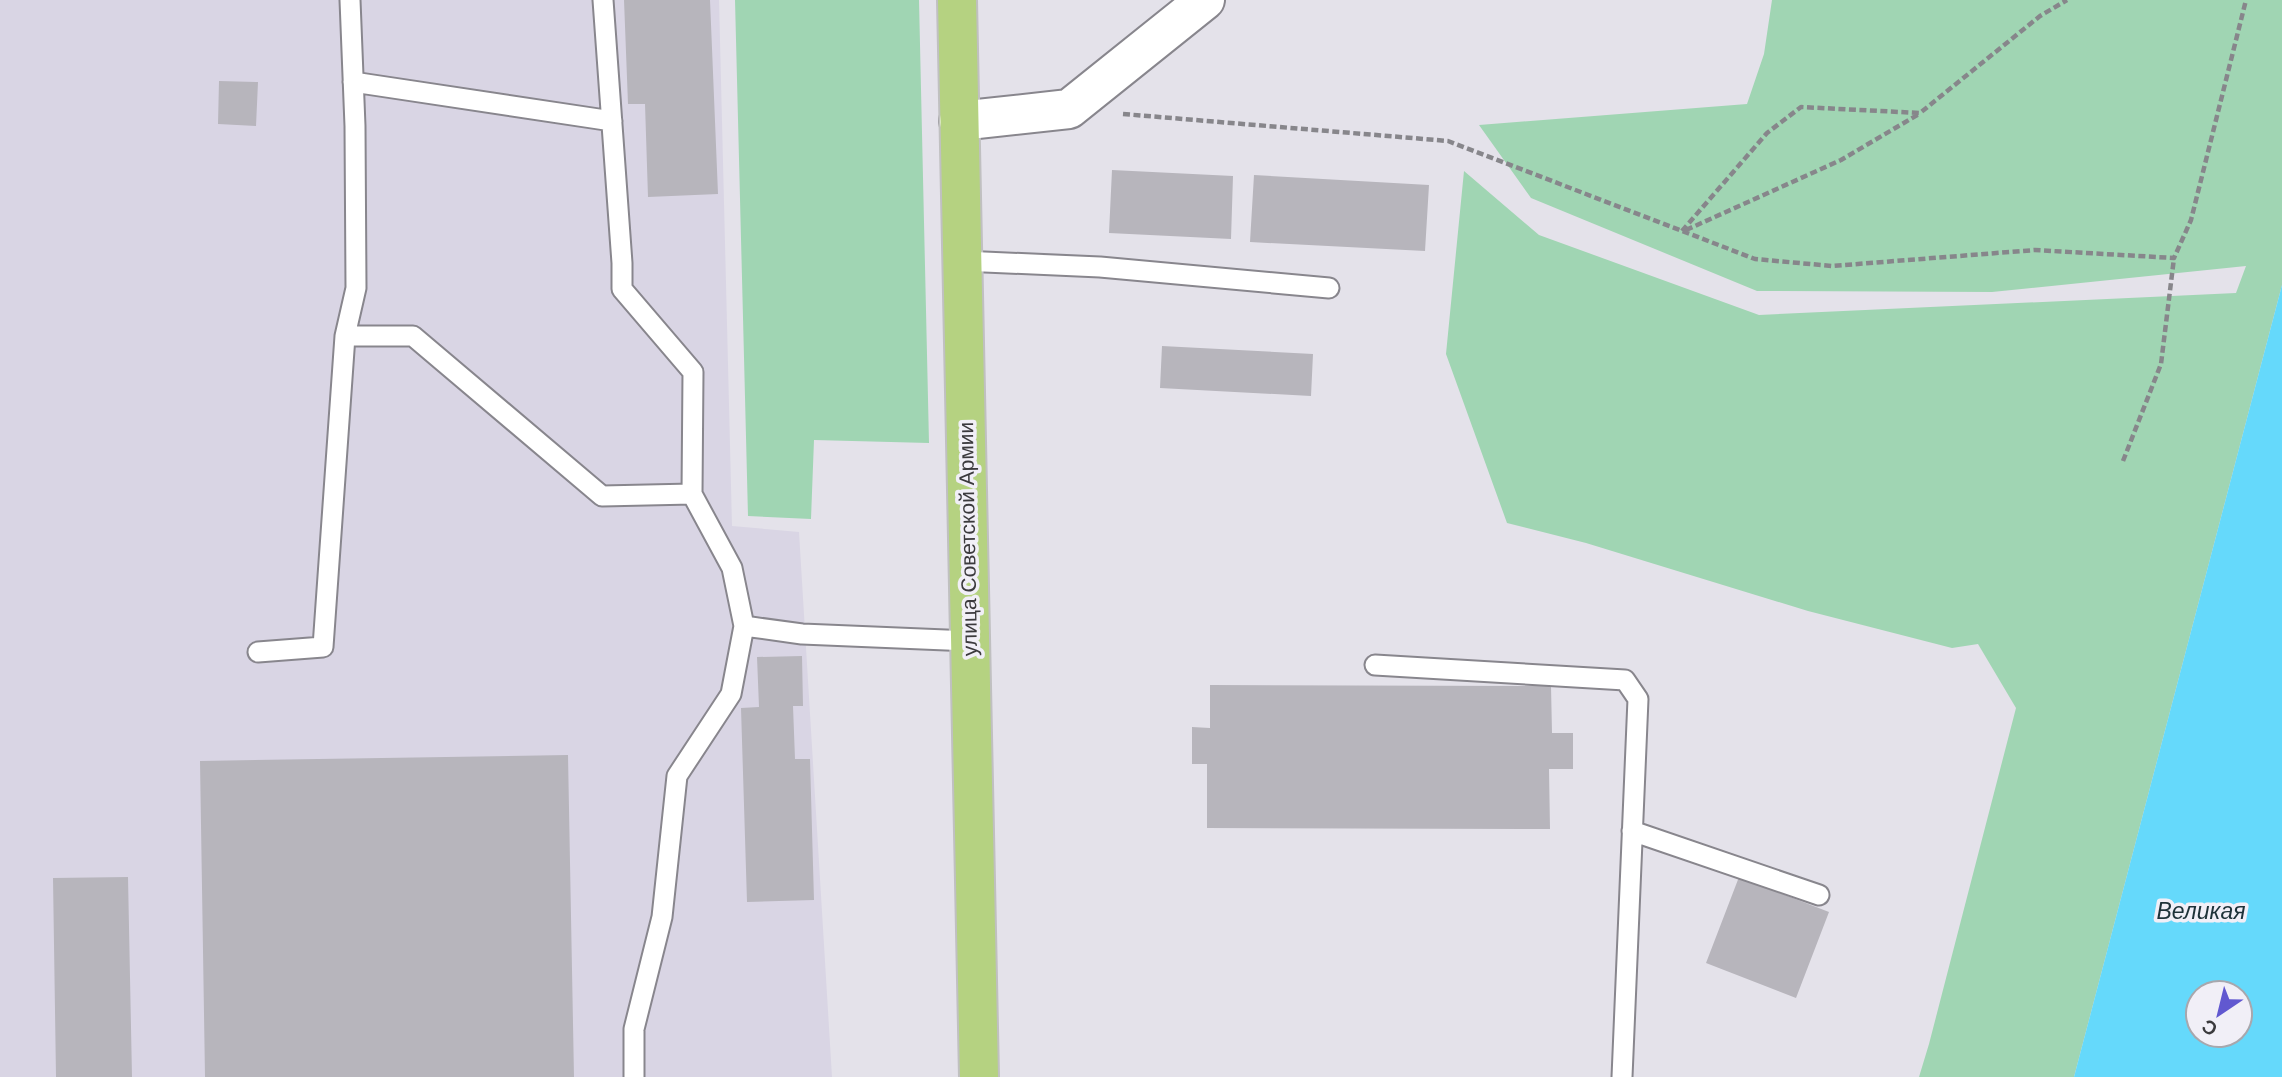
<svg xmlns="http://www.w3.org/2000/svg" width="2282" height="1077" font-family="Arial,sans-serif">
<style>
.built{fill:#d9d5e4}
.green{fill:#a0d5b3}
.water{fill:#65d9fb;fill-rule:evenodd}
.building{fill:#b7b5bc}
.lines{fill:none;stroke-linecap:round;stroke-linejoin:round}
.service-casing{stroke:#88868d;stroke-width:23}
.minor-casing{stroke:#88868d;stroke-width:42}
.primary-casing{stroke:#c0c0c1;stroke-width:42}
.path{stroke:#87868b;stroke-width:4.5;stroke-dasharray:7 3.5;stroke-linecap:butt}
.service{stroke:#fff;stroke-width:19}
.minor{stroke:#fff;stroke-width:38}
.primary{stroke:#b5d281;stroke-width:38}
.labels{text-anchor:middle;stroke-width:7;stroke-linejoin:round;paint-order:stroke}
.street-label{font-size:21px;fill:#3b3a3d;stroke:#f1eff7}
.water-label{font-size:23px;font-style:italic;fill:#1e3239;stroke:#f1eff7}
</style>
<rect width="100%" height="100%" fill="#e4e2ea"/>
<!-- built -->
<path class="built" d="M0,0H719L732,526L799,532L832,1077H0Z"/>
<!-- green -->
<path class="green" d="M735,0H919L929,443L814,440L811,519L748,516Z
M1772,0H2282V285L2074,1077H1919L1929,1044L2016,708L1978,644L1952,648L1808,611L1586,543L1507,523L1446,354L1464,171L1539,235L1759,315L2236,293L2246,266L1992,292L1757,291L1531,198L1479,125L1747,104L1764,54Z"/>
<!-- water -->
<path class="water" d="M2282,285V1077H2074ZM2198,993H2240V1035H2198Z"/>
<!-- building -->
<path class="building" d="M624,0H710L718,194L648,197L645,104H628Z
M219,81L258,82L256,126L218,124Z
M1112,170L1233,176L1231,239L1109,233Z
M1254,175L1429,185L1425,251L1250,242Z
M1162,346L1313,354L1311,396L1160,388Z
M802,656L803,706H793L795,759H810L814,900L747,902L741,708L759,707L757,657Z
M1210,685L1551,686L1552,733H1573V769H1549L1550,829L1207,828V764H1192V727L1210,728Z
M568,755L574,1077H205L200,761Z
M128,877L132,1077H56L53,878Z
M1739,877L1829,912L1796,998L1706,963Z"/>
<g class="lines">
<!-- service casing -->
<g class="service-casing">
<path id="service" d="M603,0L622,263V289L693,372L692,494L732,568L744,626
M353,82L612,121
M962,261L1100,267L1329,288
M345,336L356,288L355,126L350,0
M258,652L323,647L345,336H413L602,496L692,494
M1375,665L1625,680L1638,699L1622,1077
M1632,831L1819,895
M634,1077V1029L662,917L677,776L731,694L744,626L802,634L970,641"/>
</g>
<!-- minor casing -->
<g class="minor-casing">
<path id="minor" d="M959,121L1069,109L1205,0"/>
</g>
<!-- primary casing -->
<g class="primary-casing">
<path id="primary" d="M957,0L979,1077"/>
</g>
<!-- path -->
<path class="path" d="M1123,114L1448,141L1755,259L1832,266L2035,250L2174,258L2191,220L2246,0
M1686,230L1841,160L1919,114
M1682,231L1767,133L1801,107L1920,113L2040,16L2067,0
M2123,461L2161,364L2174,258"/>
<!-- service -->
<use href="#service" class="service"/>
<!-- minor -->
<use href="#minor" class="minor"/>
<!-- primary -->
<use href="#primary" class="primary"/>
</g>
<g class="labels">
<!-- street labels -->
<g class="street-label">
<text transform="translate(968 539) rotate(-91)" y="7">улица Советской Армии</text>
</g>
<!-- water labels -->
<g class="water-label">
<text x="2201" y="919">Великая</text>
</g>
</g>
<!-- north arrow -->
<g transform="translate(2219 1014) rotate(215)"><circle r="33" fill="#f1eff7" stroke="#a8a7ad" stroke-width="2"/>
<path d="M0-5L12 26L0 18L-12 26Z" fill="#6158d0"/>
<text y="-10" font-size="19" font-weight="bold" text-anchor="middle" fill="#3b3a3d">С</text>
</g>
</svg>
